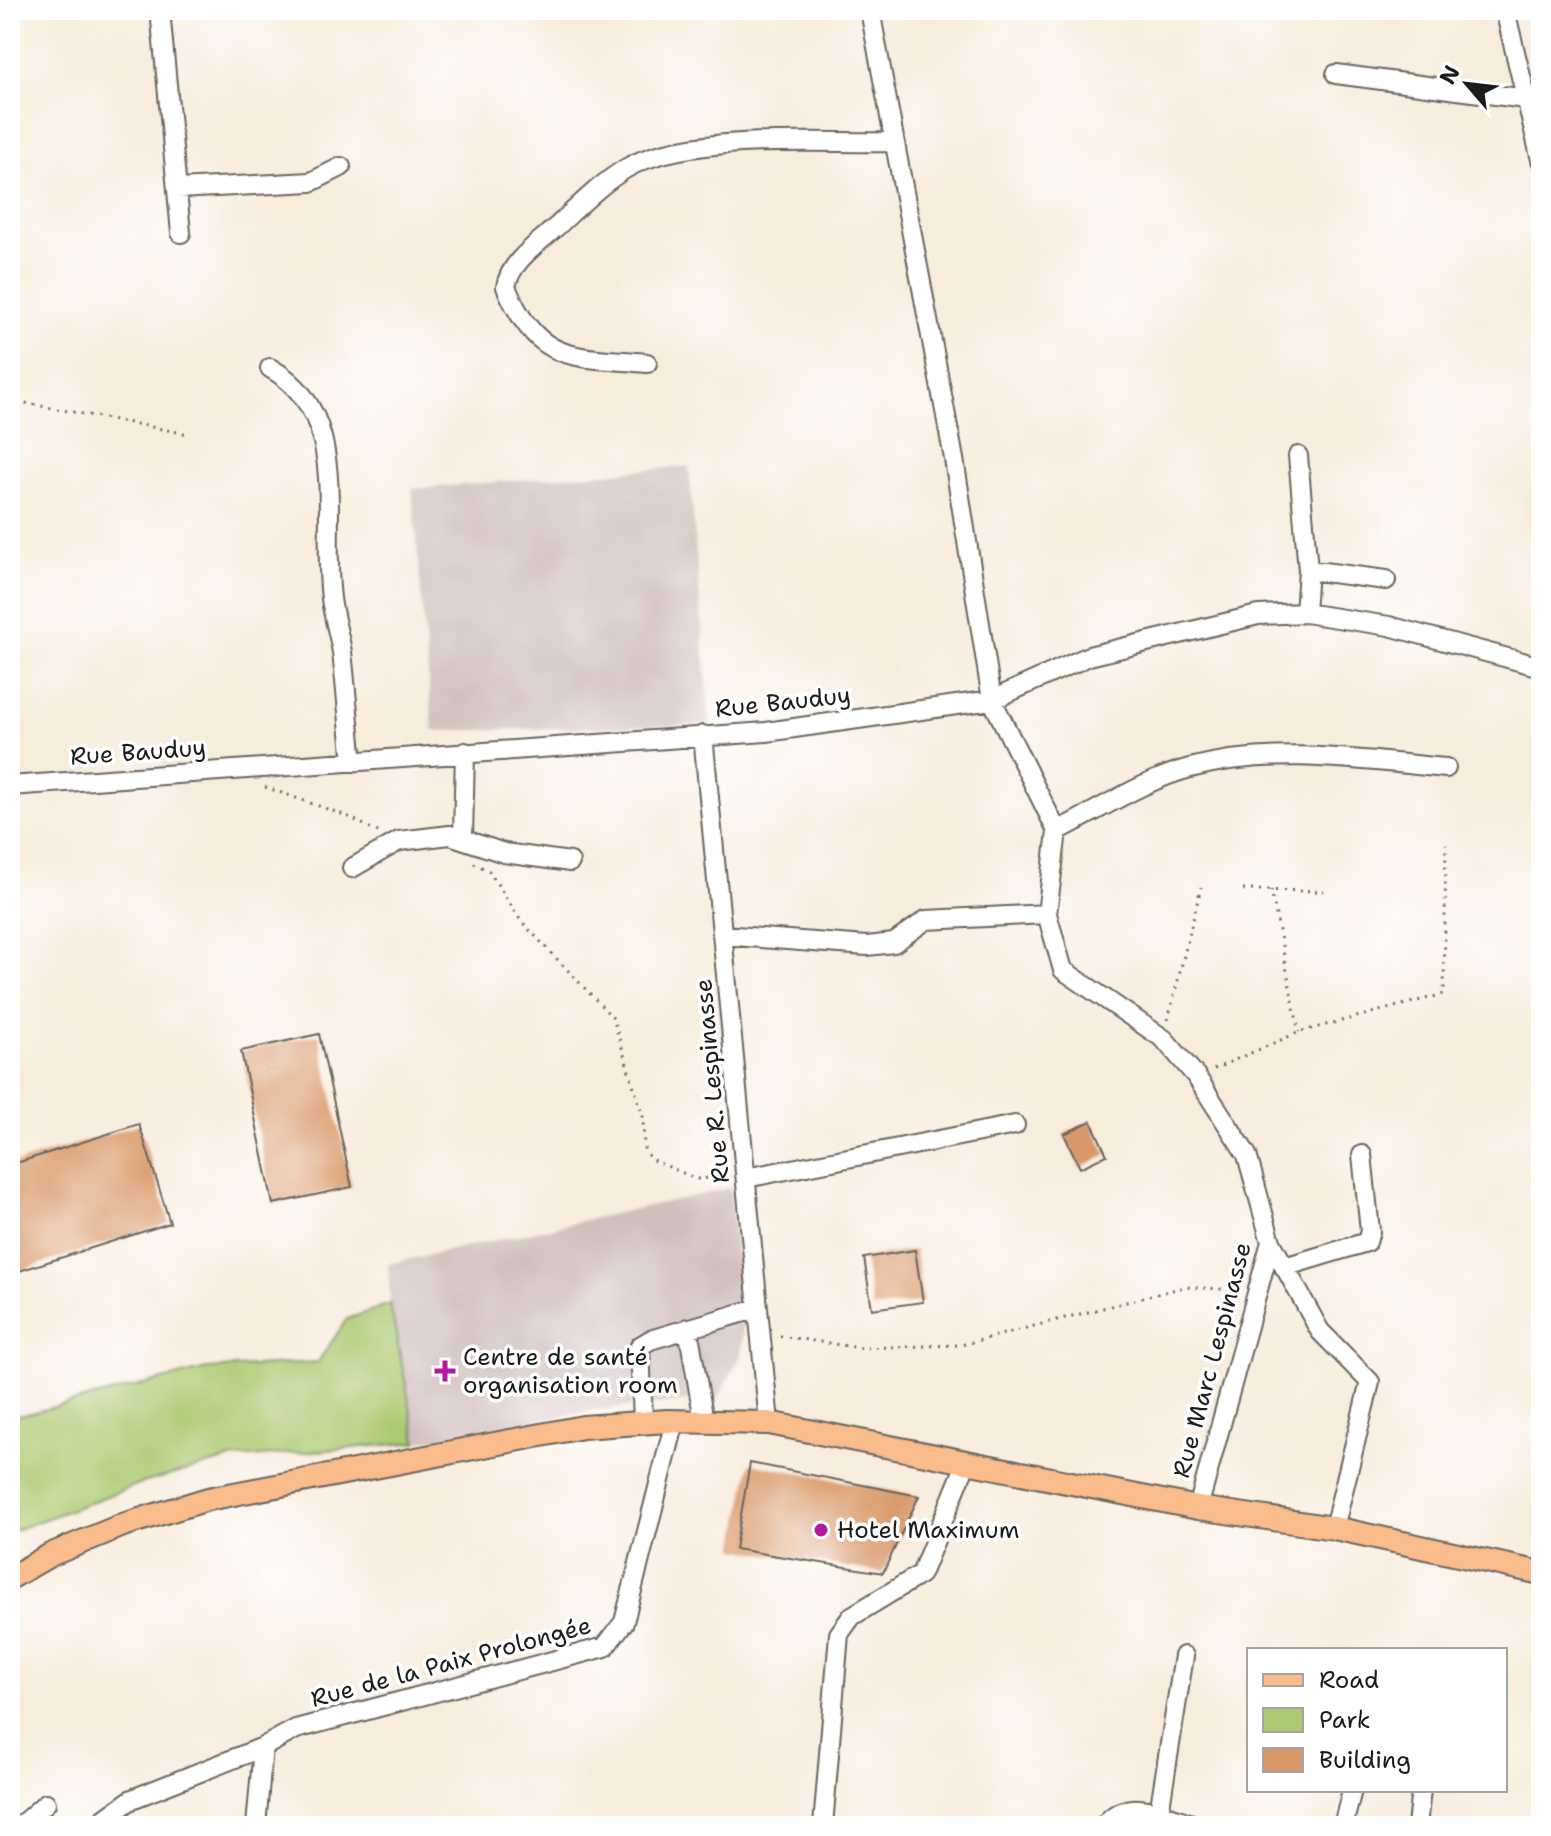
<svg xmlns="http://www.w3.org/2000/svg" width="1551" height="1836" font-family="'Shantell Sans',sans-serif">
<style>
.industrial{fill:#d1bfbd}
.green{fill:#abca71;stroke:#647346;stroke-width:2}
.building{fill:#d99867}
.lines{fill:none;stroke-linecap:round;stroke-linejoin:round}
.minor-casing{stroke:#69655f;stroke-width:22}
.major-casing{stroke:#69655f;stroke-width:26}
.path{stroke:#69655f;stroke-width:3;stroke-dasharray:2 6;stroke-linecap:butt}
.minor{stroke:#fff;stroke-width:18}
.major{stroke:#f9bc8a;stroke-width:22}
.poi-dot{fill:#b5179e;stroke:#fff;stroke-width:3}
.labels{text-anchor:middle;stroke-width:7;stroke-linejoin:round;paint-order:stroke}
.street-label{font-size:24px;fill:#1c1c1c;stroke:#fff}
.poi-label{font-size:24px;fill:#1c1c1c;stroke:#fff;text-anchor:start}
</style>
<rect width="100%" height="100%" fill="#fff"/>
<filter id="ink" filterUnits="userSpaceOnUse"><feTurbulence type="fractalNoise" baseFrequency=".0125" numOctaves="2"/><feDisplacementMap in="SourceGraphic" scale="16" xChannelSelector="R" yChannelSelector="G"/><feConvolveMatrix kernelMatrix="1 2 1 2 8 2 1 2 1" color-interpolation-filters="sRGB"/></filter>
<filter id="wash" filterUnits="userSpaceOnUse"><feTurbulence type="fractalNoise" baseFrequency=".006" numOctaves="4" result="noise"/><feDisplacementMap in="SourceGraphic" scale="32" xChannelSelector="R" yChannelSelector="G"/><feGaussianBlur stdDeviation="1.8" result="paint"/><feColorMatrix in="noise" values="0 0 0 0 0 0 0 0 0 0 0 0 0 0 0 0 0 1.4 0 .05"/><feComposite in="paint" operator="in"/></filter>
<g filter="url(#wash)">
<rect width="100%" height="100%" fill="#f8ecdc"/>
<!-- industrial -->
<path class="industrial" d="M689,466L710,725L433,731L412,489Z
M730,1188L743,1330L741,1356L718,1398L596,1410L417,1442L390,1304L388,1264Z"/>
<!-- green -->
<path class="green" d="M390,1304L417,1442L229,1459L139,1484L10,1532V1418L207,1369L318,1362L347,1319Z"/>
<g id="blocks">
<!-- building -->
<path class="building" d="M319,1034L352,1187L273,1204L241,1051Z
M1091,1121L1107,1155L1080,1168L1064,1134Z
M139,1124L170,1223L10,1274V1165Z
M915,1250L923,1302L872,1309L864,1258Z
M750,1463L919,1496L883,1573L735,1549Z"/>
</g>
</g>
<g filter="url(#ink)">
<use href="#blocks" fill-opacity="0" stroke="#69655f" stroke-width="2"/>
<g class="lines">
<!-- minor casing -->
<g class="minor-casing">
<path id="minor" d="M160,10L181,233
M870,10L954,459L992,700L1057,831L1047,914L1063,970L1164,1039L1196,1076L1247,1155L1271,1242L1198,1508
M1505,10L1541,160
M1336,74L1526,99
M177,189L311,182L341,167
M647,363C573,356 539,365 506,287C510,262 536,245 555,228C577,208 599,185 625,169C685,132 822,144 895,142
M270,368C352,413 321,521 331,598C333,616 339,634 342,652C346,688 349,725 353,762
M1298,456L1308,570L1305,613
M1308,570L1386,580
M703,735L769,1423
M10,786L766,732L992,700L1089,656L1258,615L1305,613L1389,626L1541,667
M1057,831C1099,810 1144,780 1190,768C1274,746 1361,760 1446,768
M463,837L465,752
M352,868L399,841L450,835L504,853L570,862
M722,935L867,946L894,943L926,920L1047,914
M746,1178L1015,1125
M1271,1242L1320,1331L1370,1382L1334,1528
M1284,1267L1367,1242L1370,1231L1362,1155
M688,1328L704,1421
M643,1422L640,1346L650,1340L758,1308
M1159,1813L1184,1656
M20,1826L46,1803
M95,1826L132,1799L263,1747L296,1729L605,1647L624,1622L675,1421
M256,1826L263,1747
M823,1826L839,1634L852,1616L921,1574L966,1464
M1104,1826C1127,1793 1166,1816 1198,1826
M1343,1826L1352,1790
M1417,1826L1421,1790"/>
</g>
<!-- major casing -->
<g class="major-casing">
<path id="major" d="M10,1578L50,1555L123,1525L208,1499L583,1427L667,1421L769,1423L1198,1508L1334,1528L1541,1573"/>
</g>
<!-- path -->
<path class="path" d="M10,400L188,434
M265,787L347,816L380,833
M474,863L489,871L521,921L613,1018L643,1117L644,1148L650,1159L697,1179L709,1178L727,1183
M1243,890L1324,891
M1271,890L1299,1032
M1168,1020L1201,887
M1214,1069L1299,1032L1444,994L1446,844
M780,1336L861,1348L961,1345L1184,1287L1240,1290"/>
<!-- minor -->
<use href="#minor" class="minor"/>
<!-- major -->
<use href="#major" class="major"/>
</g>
</g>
<!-- markers -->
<g class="poi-dot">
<path d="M441 1359h8v8h8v8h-8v8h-8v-8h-8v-8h8z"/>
<circle cx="821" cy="1530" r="8"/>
</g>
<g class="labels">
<!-- street labels -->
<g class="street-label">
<text transform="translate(783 702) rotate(-6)" y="8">Rue Bauduy</text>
<text transform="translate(138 752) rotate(-4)" y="8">Rue Bauduy</text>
<text transform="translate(712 1081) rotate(-95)" y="8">Rue R. Lespinasse</text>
<text transform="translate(1212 1360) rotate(-75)" y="8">Rue Marc Lespinasse</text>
<text transform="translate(451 1662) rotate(-15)" y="8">Rue de la Paix Prolongée</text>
</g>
<!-- poi labels -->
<g class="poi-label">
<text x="463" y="1365">Centre de santé<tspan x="463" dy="28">organisation room</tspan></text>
<text x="837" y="1538">Hotel Maximum</text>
</g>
</g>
<!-- margin -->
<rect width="1551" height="1836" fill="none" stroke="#fff" stroke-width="40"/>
<!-- legend -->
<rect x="1247" y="1648" width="260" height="144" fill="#ffffff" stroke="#a4a4a4" stroke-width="2"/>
<rect x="1263" y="1674" width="40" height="12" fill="#f9bc8a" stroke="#a4a4a4" stroke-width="2"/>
<text x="1319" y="1688" font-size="24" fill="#1c1c1c">Road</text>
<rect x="1263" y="1708" width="40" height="24" fill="#abca71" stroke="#a4a4a4" stroke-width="2"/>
<text x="1319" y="1728" font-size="24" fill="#1c1c1c">Park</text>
<rect x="1263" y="1748" width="40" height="24" fill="#d99867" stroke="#a4a4a4" stroke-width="2"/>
<text x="1319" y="1768" font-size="24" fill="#1c1c1c">Building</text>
<!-- north arrow -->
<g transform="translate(1467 84) rotate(298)" stroke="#ffffff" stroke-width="6" paint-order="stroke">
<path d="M0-6L14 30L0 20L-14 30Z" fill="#1c1c1c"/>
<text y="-12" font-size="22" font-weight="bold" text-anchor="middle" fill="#1c1c1c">N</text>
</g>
</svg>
